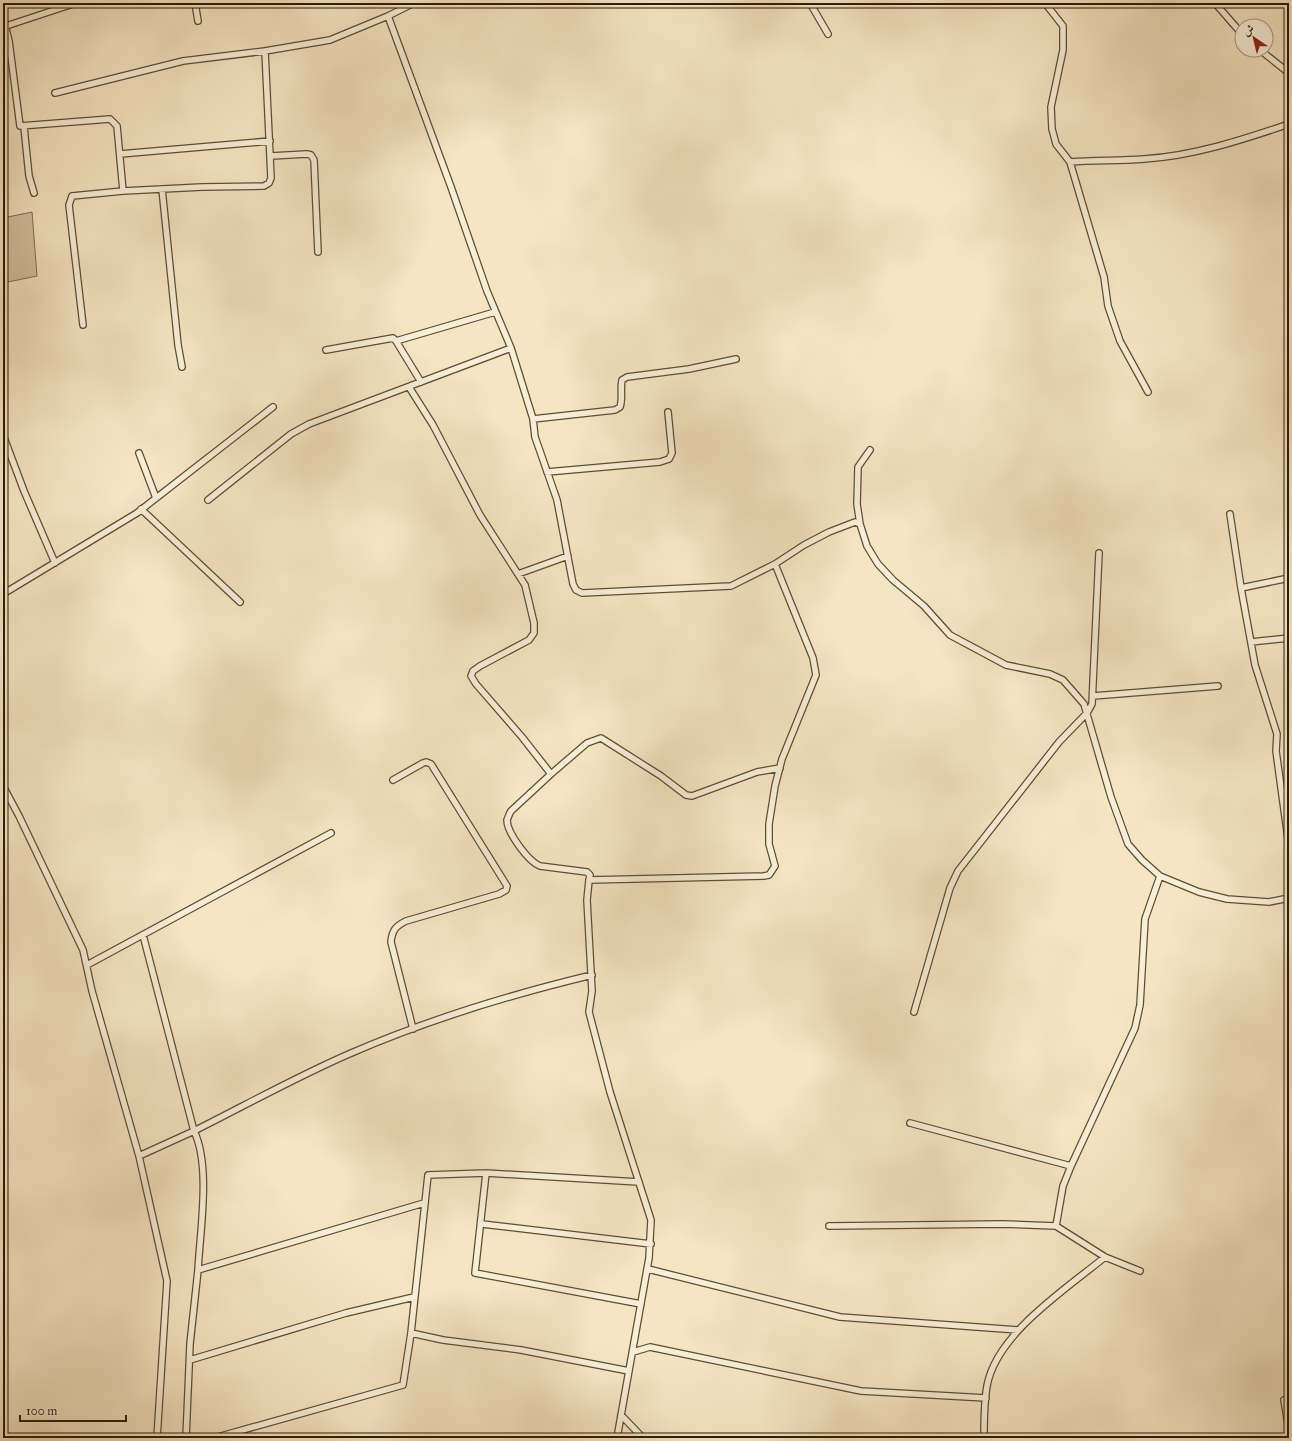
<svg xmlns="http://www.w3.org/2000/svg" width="1292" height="1441" font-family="'IM FELL Great Primer',Amiri,serif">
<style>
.green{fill:#d3c2a2;stroke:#806e52}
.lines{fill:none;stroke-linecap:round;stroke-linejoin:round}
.minor-casing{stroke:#5f4d32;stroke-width:8}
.minor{stroke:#f8eed8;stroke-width:5.5}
</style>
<rect width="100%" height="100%" fill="#f5e5c3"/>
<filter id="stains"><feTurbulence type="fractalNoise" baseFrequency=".005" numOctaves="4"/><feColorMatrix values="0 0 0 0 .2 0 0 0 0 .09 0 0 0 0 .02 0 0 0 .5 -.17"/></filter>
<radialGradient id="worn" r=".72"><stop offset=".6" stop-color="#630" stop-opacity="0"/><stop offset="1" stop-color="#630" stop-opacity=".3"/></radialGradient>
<!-- green -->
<path class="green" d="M32,212L37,276L3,283V218Z"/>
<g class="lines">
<!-- minor casing -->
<g class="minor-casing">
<path id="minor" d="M195,3L198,21
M414,3L388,16L451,187L487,291L511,348L533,419L535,437L557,500L573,584L576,590L582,593L731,586L775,564L804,545L829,532L855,522L860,524L867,546L878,564L893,580L924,606L950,635L1006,665L1050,674L1063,680L1084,704L1111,797L1128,844L1142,860L1160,876L1199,892L1227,899L1269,902L1289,898
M810,3L828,34
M1045,3L1063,26V50L1051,107L1052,129L1056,144L1070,162L1104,277L1108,306L1120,341L1148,392
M1215,3L1242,34
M3,17L9,41L20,126L110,119L117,126L123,191
M6,26L76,3
M1260,50L1289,73
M55,93L183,61L265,51
M24,127L29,176L34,193
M120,154L270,141
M271,156L307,154L311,155L314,160L318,252
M1070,162C1095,160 1119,161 1144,159C1193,156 1242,140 1289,124
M162,189L178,345L182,367
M83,325L69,205L72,196L123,191L202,187L264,186L269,183L271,178L265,51L330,40L388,16
M326,350L393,338L396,341
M421,382L396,341L495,312
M409,387L433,425L480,515L525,585L534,623V633L529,640L480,666L473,671L471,676L476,684L522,737L551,774L511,811C509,814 508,818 507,820C507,833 529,862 540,866L587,872L590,875L589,880
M533,419L615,410L620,407C623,398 620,389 622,380L627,377L689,369L736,359
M3,435L24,491L55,563
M139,453L156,498
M547,472L660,462L669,459L672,453L668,412
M208,500L291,434L309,424L511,348
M141,509L240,602
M1230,514L1241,588L1255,665L1277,734L1276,751L1289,846
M860,524L857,504L858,467L870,450
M518,574L568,556
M1241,588L1289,578
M3,594L137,513L273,407
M1251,642L1289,638
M1093,696L1218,686
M551,774L587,743L601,738L661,776L686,795L692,796L757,772L780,768
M393,780L423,763L426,762L431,764L507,886L506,890L499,894L406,921C396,926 392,930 391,942L413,1029
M3,786L19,816L83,950L92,991L139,1156L194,1131C211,1166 200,1231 198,1270L424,1203
M143,935L194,1131C246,1105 296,1077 349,1054C427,1020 509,995 592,975
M87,965L331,833
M914,1012L950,888L958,871L1059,742L1087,713L1092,704L1099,553
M910,1123L1071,1166
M139,1156L167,1281L157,1438
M486,1173L475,1273L641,1304
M482,1224L651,1244
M829,1226L1002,1224L1056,1226
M648,1269L840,1317L1018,1330
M1140,1271L1105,1257L1056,1226L1063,1186L1071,1166L1135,1028L1140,1005L1145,919L1160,876
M411,1333L443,1340L521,1350L629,1371
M633,1352L650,1347L861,1391L986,1398
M190,1360L346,1313L414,1297
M1284,1400L1289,1430
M621,1415L643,1438
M186,1438L190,1344L198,1270
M214,1438L403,1385L411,1333L428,1175L486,1173L639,1182
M617,1438L649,1258L651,1220L610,1092L589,1012L592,991L587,900L589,880L764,876L769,875L775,866L769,844V824L775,786L782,759L816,675L813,658L775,564
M984,1438C984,1421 984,1403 987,1386C996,1334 1066,1289 1105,1257"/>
</g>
<!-- minor -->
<use href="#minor" class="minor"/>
</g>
<!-- margin -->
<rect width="1292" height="1441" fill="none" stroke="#f5e5c3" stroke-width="16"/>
<rect x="4" y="4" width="1284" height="1433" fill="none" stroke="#2d1a02" stroke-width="2"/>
<rect x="8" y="8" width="1276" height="1425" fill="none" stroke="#2d1a02"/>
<!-- north arrow -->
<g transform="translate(1254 38) rotate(325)"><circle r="19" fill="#f8eed8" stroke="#a79982"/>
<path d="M0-3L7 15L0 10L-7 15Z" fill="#8f2418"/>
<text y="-6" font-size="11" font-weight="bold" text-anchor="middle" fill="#2d1a02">ش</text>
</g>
<!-- scale -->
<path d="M20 1415v6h106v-6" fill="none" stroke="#2d1a02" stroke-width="2"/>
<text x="26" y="1415" font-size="12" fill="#2d1a02" stroke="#f8eed8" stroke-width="3" paint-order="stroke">100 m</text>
<rect width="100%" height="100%" filter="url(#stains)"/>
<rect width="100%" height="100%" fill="url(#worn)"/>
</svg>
